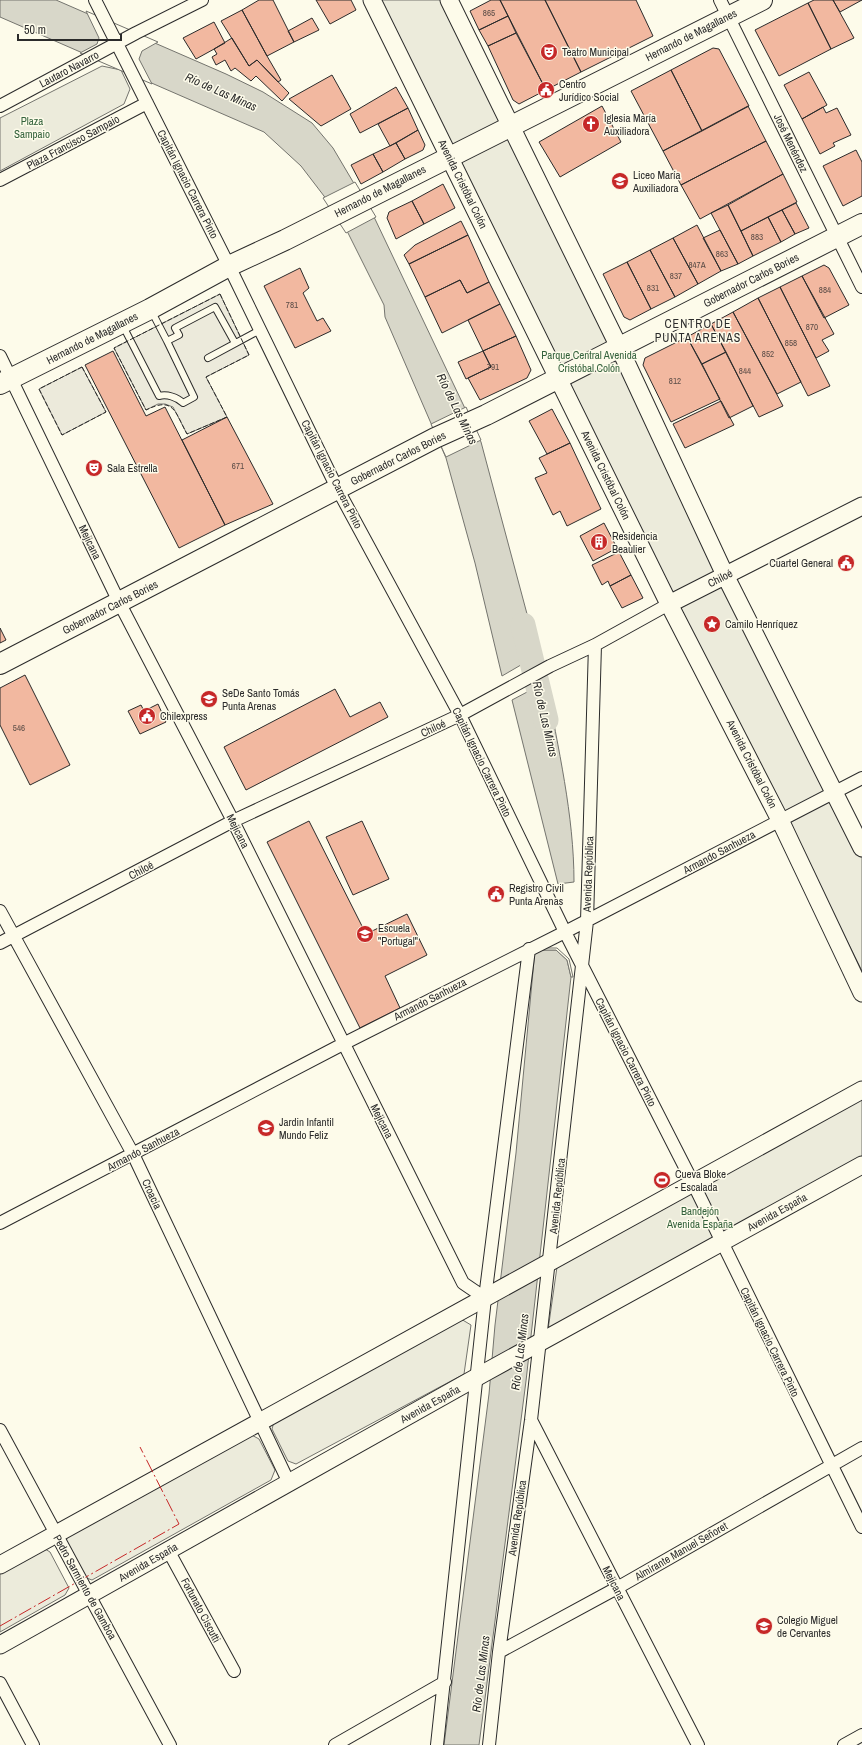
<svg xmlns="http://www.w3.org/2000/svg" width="862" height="1745" font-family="'Archivo Narrow',sans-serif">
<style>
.green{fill:#ecebdb;stroke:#74746e}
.parking{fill:#eceadb;stroke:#74746e}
.water{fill:#d8d7c9;stroke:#74746e}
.pier{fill:#fdfbea;stroke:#74746e}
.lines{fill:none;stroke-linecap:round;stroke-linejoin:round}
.river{stroke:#d8d7c9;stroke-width:25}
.building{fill:#f2b8a0;stroke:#2b2b2b}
.lane-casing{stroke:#2b2b2b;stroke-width:8}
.street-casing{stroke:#2b2b2b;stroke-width:14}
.secondary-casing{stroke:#2b2b2b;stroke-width:19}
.primary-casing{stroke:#2b2b2b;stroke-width:22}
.lane{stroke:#fdfbea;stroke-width:6}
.street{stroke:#fdfbea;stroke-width:12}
.secondary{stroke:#fdfbea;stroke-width:17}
.primary{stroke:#fdfbea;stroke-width:20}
.fence{stroke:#2b2b2b;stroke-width:1;stroke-dasharray:5 2;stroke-linecap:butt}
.power{stroke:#c62828;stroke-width:1;stroke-dasharray:14 3 2 3;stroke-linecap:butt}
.labels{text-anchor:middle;stroke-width:3;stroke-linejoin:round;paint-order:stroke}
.number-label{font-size:9px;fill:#5d4e48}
.street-label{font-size:11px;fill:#2b2b2b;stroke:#fdfbea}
.poi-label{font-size:11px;fill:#2b2b2b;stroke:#fdfbea;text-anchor:start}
.park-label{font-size:11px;fill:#34623c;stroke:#fdfbea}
.water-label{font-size:12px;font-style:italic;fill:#2b2b2b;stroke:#fdfbea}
.neighbourhood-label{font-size:12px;letter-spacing:1px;fill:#2b2b2b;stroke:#fdfbea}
</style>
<rect width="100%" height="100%" fill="#fdfbea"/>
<!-- green -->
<path class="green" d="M378,0H443L862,849V971L573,396Z
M102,66L121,70L130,89L124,104L0,171V118Z
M862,1099V1156L548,1330L557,1267Z
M461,1319L471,1325L464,1374L296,1464L288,1461L272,1429L275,1418Z
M248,1433L259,1439L275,1470L271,1480L92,1580L84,1577L66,1543L68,1532Z
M42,1547L50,1552L69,1588L65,1595L0,1632V1571Z"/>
<!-- parking -->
<path class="parking" d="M220,294L249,355L206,377L227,417L187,434L173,407L165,404H158L146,410L114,348Z
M82,367L106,412L62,435L39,389Z"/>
<!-- water -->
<path class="water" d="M0,0H56L226,74L263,92L312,123L333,148L375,219L481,442L538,655L502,676L475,563L446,458L385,317L384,305L348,233L324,196L301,166L264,132L0,17Z
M546,682C558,748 574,815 574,882L558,884L512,700Z
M535,950H556L567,960L571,977L526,1381L479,1745H444L489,1394L495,1325L516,1153Z"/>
<!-- pier -->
<path class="pier" d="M86,11L158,42L142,51L139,59L152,84L80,53L97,44L99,38Z
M355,182L376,217L346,233L323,198Z
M466,407L481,440L446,457L431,424Z
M535,948H557L569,959L573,977H571L567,960L556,950H535Z"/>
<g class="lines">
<!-- river -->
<path class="river" d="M523,625L546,720"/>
</g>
<!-- building -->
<path class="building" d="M259,0H273L294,42L267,56L242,10Z
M316,0H351L356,10L330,24Z
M491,0H500L508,16L479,30L470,11Z
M500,0H545L581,72L546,90Z
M545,0H636L653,36L581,72Z
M814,0H833L854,38L831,49L808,3Z
M833,0H862L840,12Z
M808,3L831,49L779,76L755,30Z
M242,10L267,56L281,80L278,82L257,60L249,66L221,21Z
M508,16L516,33L488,46L479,30Z
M312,18L319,30L294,42L288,31Z
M214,22L225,43L196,59L183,38Z
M516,33L546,90L519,104L513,100L488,46Z
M232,38L249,66L257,60L289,93L282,101L256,76L251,81L235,68L231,71L225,60L216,65L212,57L217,54L214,49Z
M713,48L719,49L749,106L702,131L671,70Z
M671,70L702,131L663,151L631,91Z
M809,72L827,105L802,119L784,85Z
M332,75L351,109L321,126L289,99Z
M396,87L408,108L360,133L350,114Z
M602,106L621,142L560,177L539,142Z
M748,106L766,141L681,185L663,151Z
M823,107L826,113L837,108L851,135L833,143L835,146L820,154L802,119Z
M408,108L418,130L390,146L378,124Z
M418,130L425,145L423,150L405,159L396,143Z
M766,141L783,174L700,219L681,185Z
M396,143L405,159L383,172L373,154Z
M856,150L862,162V196L843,206L823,166Z
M373,154L383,172L361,184L351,165Z
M783,174L797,202L741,231L728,205Z
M443,184L455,208L424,224L412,201Z
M412,201L424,224L396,239L387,218L389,212Z
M796,203L809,228L795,234L782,210Z
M728,205L753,256L738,264L711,213Z
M782,210L795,234L781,242L768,217Z
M768,217L781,242L753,256L741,231Z
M461,221L468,235L409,264L404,255L415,245Z
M697,225L721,271L698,284L673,238Z
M720,230L738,264L721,271L703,238Z
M468,235L489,282L467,293L460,280L425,297L409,264Z
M673,238L698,284L675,297L650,250Z
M650,250L675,297L651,309L627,262Z
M627,262L651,309L630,320L624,317L603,274Z
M824,265L829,268L849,305L824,318L802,276Z
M300,268L309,288L303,293L317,321L323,318L331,331L295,348L264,286Z
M802,276L834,334L822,340L829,351L816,358L780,287Z
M460,280L467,293L489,282L500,304L442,333L425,297Z
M780,287L830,386L808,396L758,298Z
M758,298L801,382L777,394L733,312Z
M500,304L516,336L483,351L468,320Z
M733,312L783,406L759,417L711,324Z
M711,324L726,352L702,364L687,337Z
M516,336L531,370L527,378L480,400L468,378L491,367L483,351Z
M687,337L720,399L671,422L643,365L645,358Z
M113,351L146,416L165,407L225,525L179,548L85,365Z
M483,351L491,367L466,379L458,362Z
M726,352L753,406L729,418L702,364Z
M721,401L734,425L685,448L673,424Z
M552,409L570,443L547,454L529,421Z
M227,417L273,504L225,525L182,440Z
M570,443L601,509L567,526L560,511L553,515L535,478L547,473L539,458Z
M604,523L617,548L593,561L580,536Z
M619,552L631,575L610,586L608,581L602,585L592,565Z
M631,575L643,598L622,608L610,586Z
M0,628L6,640L0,643Z
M25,675L70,765L30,785L0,725V688Z
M335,689L350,717L380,702L388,717L246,790L224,747Z
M158,704L166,722L140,734L128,711L141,705L144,711Z
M309,821L366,934L407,914L427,955L385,976L400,1008L360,1028L267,842Z
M362,821L389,879L353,895L326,837Z"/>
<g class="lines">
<!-- lane casing -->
<g class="lane-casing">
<path id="lane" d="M152,312L167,341
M123,326L159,396C167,394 177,397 183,403L194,397L167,341L179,335L175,328L215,307L235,343
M208,358L260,330"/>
</g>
<!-- street casing -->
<g class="street-casing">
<path id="street" d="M95,0L229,266L337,488L460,715L565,932L693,1183L862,1527
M720,0L862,287
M0,106L136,33L202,0
M0,180L147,103
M0,356L119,602L233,821L463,1283L485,1298
M0,911L133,1154L289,1483
M0,943L233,821L460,715L550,666L595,645L669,604
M0,1223L343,1044L565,932L862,778
M531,1420L698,1745
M0,1430L170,1745
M168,1550L234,1671
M499,1652L617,1588L862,1448
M0,1683L33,1745
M335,1745L445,1682
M437,1745L485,1298L529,949
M489,1745L499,1652L531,1420L587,921L595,645
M844,1745L862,1735"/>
</g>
<!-- secondary casing -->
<g class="secondary-casing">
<path id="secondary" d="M372,0L669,604L780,820L862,993
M449,0L619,347L725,575L862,848
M669,604L862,506
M0,1565L862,1090
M0,1645L486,1372L862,1165"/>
</g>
<!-- primary casing -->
<g class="primary-casing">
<path id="primary" d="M0,384L150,309L229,266L285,240L762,0
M0,664L435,438L486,415L862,224"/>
</g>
<!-- lane -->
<use href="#lane" class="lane"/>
<!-- street -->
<use href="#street" class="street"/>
<!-- secondary -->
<use href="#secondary" class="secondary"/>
<!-- primary -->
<use href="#primary" class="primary"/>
<!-- fence -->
<path class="fence" d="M220,294L249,355L206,377L227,417L187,434C175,412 174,396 146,410L114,348Z
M82,367L106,412L62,435L39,389Z"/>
<!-- power -->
<path class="power" d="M0,1626L179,1524L140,1447"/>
</g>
<!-- icons -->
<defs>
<g id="theatre-disc" transform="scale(0.9)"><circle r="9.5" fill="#c62828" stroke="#fdfbea"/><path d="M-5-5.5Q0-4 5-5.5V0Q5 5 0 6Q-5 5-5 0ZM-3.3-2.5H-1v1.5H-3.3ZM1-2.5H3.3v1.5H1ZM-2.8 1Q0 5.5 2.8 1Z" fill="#fff"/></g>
<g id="civic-disc" transform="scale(0.9)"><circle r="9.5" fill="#c62828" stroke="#fdfbea"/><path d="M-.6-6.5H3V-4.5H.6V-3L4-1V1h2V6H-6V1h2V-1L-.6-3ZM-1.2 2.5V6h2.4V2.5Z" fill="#fff"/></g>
<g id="church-disc" transform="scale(0.9)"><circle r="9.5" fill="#c62828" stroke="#fdfbea"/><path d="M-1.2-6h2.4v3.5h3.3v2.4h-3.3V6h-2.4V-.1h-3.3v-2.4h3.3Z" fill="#fff"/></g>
<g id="school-disc" transform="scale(0.9)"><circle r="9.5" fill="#c62828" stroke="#fdfbea"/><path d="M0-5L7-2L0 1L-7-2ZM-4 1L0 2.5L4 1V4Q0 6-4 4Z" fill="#fff"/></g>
<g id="building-disc" transform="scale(0.9)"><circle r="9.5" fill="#c62828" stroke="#fdfbea"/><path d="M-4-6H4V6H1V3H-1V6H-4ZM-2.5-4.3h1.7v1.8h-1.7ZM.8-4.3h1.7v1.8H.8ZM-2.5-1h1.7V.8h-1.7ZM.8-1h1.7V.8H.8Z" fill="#fff"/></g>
<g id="sight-disc" transform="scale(0.9)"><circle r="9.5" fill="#c62828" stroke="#fdfbea"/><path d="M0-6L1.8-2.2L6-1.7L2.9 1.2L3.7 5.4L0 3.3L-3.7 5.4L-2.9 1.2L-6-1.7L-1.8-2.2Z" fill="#fff"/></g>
<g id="university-disc" transform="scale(0.9)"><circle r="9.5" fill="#c62828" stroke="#fdfbea"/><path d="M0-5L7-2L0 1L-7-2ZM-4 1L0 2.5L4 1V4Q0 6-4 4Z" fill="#fff"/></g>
<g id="stadium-disc" transform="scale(0.9)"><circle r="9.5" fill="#c62828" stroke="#fdfbea"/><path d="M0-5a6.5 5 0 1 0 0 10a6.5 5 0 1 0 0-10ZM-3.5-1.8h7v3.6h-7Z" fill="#fff"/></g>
</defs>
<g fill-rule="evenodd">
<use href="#theatre-disc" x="549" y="52"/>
<use href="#civic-disc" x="546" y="90"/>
<use href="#church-disc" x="591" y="124"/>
<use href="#school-disc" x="620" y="181"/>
<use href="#theatre-disc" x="94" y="468"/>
<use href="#building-disc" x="599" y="542"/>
<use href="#civic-disc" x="846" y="563"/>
<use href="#sight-disc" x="712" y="624"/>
<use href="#university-disc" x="209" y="699"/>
<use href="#civic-disc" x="147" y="716"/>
<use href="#civic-disc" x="496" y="894"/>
<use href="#school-disc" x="365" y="934"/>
<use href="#school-disc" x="266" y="1128"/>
<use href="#stadium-disc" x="662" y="1180"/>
<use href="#school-disc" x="764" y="1626"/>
</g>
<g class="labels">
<!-- number labels -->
<g class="number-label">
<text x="489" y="16">865</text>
<text x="757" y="240">883</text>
<text x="722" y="257">863</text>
<text x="697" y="268">847A</text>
<text x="676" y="279">837</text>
<text x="653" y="291">831</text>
<text x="825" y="293">884</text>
<text x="292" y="308">781</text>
<text x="812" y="330">870</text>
<text x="791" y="346">858</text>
<text x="768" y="357">852</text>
<text x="493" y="370">791</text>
<text x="745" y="374">844</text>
<text x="675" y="384">812</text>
<text x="238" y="469">671</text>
<text x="19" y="731">546</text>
</g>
<!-- street labels -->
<g class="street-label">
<text transform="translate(691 35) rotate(-27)" y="4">Hernando de Magallanes</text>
<text transform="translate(69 69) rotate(-28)" y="4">Lautaro Navarro</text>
<text transform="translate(73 142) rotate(-28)" y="4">Plaza Francisco Sampaio</text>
<text transform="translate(791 143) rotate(64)" y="4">José Menéndez</text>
<text transform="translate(188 184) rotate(63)" y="4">Capitán Ignacio Carrera Pinto</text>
<text transform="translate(463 184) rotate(64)" y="4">Avenida Cristóbal Colón</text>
<text transform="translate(380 191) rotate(-27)" y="4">Hernando de Magallanes</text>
<text transform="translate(751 280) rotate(-27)" y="4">Gobernador Carlos Bories</text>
<text transform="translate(92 338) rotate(-27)" y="4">Hernando de Magallanes</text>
<text transform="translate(398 458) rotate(-27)" y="4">Gobernador Carlos Bories</text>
<text transform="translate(332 474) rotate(63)" y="4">Capitán Ignacio Carrera Pinto</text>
<text transform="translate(606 475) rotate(64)" y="4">Avenida Cristóbal Colón</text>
<text transform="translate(90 542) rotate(64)" y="4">Mejicana</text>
<text transform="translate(720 578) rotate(-27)" y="4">Chiloé</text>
<text transform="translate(110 607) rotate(-27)" y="4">Gobernador Carlos Bories</text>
<text transform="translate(433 728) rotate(-25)" y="4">Chiloé</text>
<text transform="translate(482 762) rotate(64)" y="4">Capitán Ignacio Carrera Pinto</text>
<text transform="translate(752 764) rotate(63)" y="4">Avenida Cristóbal Colón</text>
<text transform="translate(238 831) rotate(63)" y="4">Mejicana</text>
<text transform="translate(719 852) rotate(-28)" y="4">Armando Sanhueza</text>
<text transform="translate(141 870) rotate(-28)" y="4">Chiloé</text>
<text transform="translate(588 874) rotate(-88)" y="4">Avenida República</text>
<text transform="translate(430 999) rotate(-27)" y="4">Armando Sanhueza</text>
<text transform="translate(626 1052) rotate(63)" y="4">Capitán Ignacio Carrera Pinto</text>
<text transform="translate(382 1121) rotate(63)" y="4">Mejicana</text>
<text transform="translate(143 1149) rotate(-28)" y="4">Armando Sanhueza</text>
<text transform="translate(152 1194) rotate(65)" y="4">Croacia</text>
<text transform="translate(557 1196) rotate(-84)" y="4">Avenida República</text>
<text transform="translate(777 1212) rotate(-29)" y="4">Avenida España</text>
<text transform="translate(770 1342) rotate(64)" y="4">Capitán Ignacio Carrera Pinto</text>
<text transform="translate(430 1404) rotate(-29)" y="4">Avenida España</text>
<text transform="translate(517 1518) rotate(-82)" y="4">Avenida República</text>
<text transform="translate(681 1551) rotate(-30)" y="4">Almirante Manuel Señoret</text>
<text transform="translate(148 1562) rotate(-30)" y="4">Avenida España</text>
<text transform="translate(614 1583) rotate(63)" y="4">Mejicana</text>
<text transform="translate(85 1587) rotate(61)" y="4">Pedro Sarmiento de Gamboa</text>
<text transform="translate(201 1610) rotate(62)" y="4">Fortunato Ciscutti</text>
</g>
<!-- poi labels -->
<g class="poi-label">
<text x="562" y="56">Teatro Municipal</text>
<text x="559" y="88">Centro<tspan x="559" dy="13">Jurídico Social</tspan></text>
<text x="604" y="122">Iglesia María<tspan x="604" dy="13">Auxiliadora</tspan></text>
<text x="633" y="179">Liceo María<tspan x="633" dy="13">Auxiliadora</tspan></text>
<text x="107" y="472">Sala Estrella</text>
<text x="612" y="540">Residencia<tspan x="612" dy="13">Beaulier</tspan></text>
<text x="833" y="567" text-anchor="end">Cuartel General</text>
<text x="725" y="628">Camilo Henríquez</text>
<text x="222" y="697">SeDe Santo Tomás<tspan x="222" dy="13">Punta Arenas</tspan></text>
<text x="160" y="720">Chilexpress</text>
<text x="509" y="892">Registro Civil<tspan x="509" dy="13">Punta Arenas</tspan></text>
<text x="378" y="932">Escuela<tspan x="378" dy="13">"Portugal"</tspan></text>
<text x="279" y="1126">Jardin Infantil<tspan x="279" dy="13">Mundo Feliz</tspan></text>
<text x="675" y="1178">Cueva Bloke<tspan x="675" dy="13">- Escalada</tspan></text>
<text x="777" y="1624">Colegio Miguel<tspan x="777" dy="13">de Cervantes</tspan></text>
</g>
<!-- park labels -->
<g class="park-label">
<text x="32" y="125">Plaza<tspan x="32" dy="13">Sampaio</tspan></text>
<text x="589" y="359">Parque Central Avenida<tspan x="589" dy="13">Cristóbal Colón</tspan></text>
<text x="700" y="1215">Bandejón<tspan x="700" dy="13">Avenida España</tspan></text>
</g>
<!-- water labels -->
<g class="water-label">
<text transform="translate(221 92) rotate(24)" y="4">Río de Las Minas</text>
<text transform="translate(457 409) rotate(64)" y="4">Río de Las Minas</text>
<text transform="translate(545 719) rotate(77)" y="4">Río de Las Minas</text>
<text transform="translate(520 1352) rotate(-83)" y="4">Río de Las Minas</text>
<text transform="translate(481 1674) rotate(-83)" y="4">Río de Las Minas</text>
</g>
<!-- neighbourhood labels -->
<g class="neighbourhood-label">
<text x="698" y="328">CENTRO DE<tspan x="698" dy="14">PUNTA ARENAS</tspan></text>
</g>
</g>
<!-- scale -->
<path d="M18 34v6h103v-6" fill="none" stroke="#2b2b2b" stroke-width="2"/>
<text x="24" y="34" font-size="12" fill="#2b2b2b" stroke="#fdfbea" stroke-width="3" paint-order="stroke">50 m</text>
</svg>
